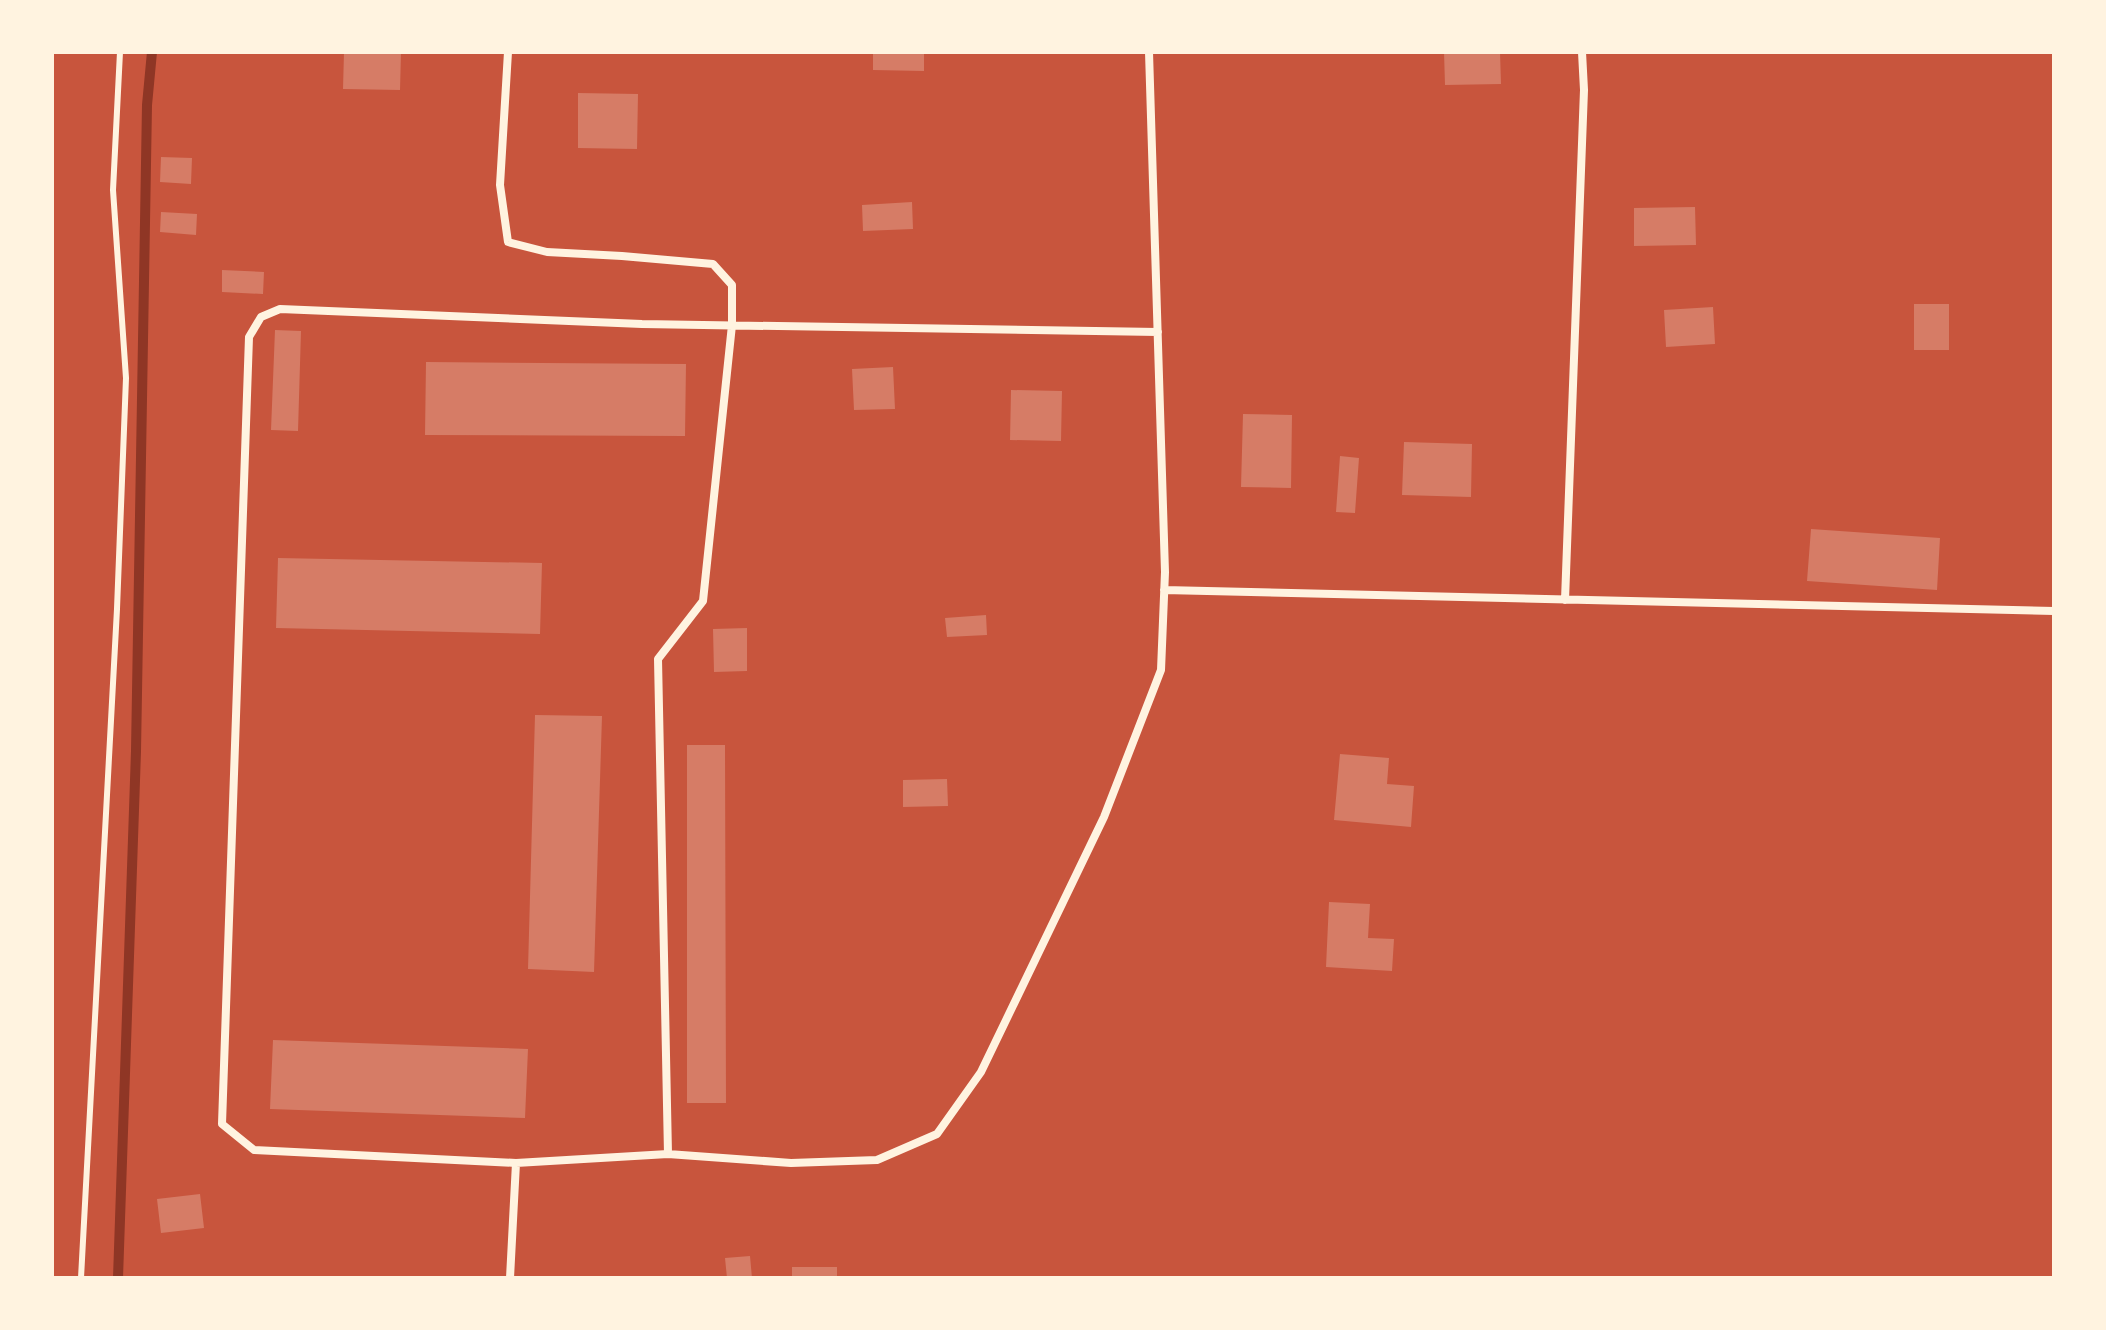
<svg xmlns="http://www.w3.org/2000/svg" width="2106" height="1330" font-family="Lato,sans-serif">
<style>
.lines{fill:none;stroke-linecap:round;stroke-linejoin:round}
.stream{stroke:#8f3625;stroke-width:10}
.building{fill:#d67c66}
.service{stroke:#fff3e0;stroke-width:6}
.minor{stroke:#fff3e0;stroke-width:8}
</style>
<rect width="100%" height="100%" fill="#c8553d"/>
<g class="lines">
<!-- stream -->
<path class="stream" d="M118,1278L136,751L147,105L152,52"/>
</g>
<!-- building -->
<path class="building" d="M344,52H401L400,90L343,89Z
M873,52H924V71L873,70Z
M1444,52H1500L1501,84L1445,85Z
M578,93L638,94L637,149L578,148Z
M161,157L192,158L191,184L160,182Z
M912,202L913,229L863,231L862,205Z
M1695,207L1696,245L1634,246V208Z
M161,212L197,214L196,235L160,232Z
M222,270L264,272L263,294L222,292Z
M1914,304H1949V350H1914Z
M1713,307L1715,344L1666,347L1664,310Z
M275,330L301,331L298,431L271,430Z
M426,362L686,364L685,436L425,435Z
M893,367L895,409L854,410L852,369Z
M1011,390L1062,391L1061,441L1010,440Z
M1243,414L1292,415L1291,488L1241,487Z
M1404,442L1472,444L1471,497L1402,495Z
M1340,456L1359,458L1355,513L1336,512Z
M1811,529L1940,538L1937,590L1807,581Z
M278,558L542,563L540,634L276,628Z
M986,615L987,635L947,637L945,618Z
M747,628V671L714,672L713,629Z
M535,715L602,716L594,972L528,969Z
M687,745H725L726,1103H687Z
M1340,754L1389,758L1387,784L1414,786L1411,827L1334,820Z
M947,779L948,806L903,807V780Z
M1329,902L1370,904L1368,938L1394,939L1392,971L1326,967Z
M273,1040L528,1049L525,1118L270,1109Z
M200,1194L204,1228L161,1233L157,1199Z
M750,1256L752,1278H727L725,1258Z
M792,1267H837V1278H792Z"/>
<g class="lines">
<!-- service -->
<path class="service" d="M81,1278L117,609L126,378L113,190L120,52"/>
<!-- minor -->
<path class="minor" d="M508,52L500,185L508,242L547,252L622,256L713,264L732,285V325L703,601L658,659L668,1154
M1149,52L1165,572L1161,670L1104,817L981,1072L937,1134L877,1160L791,1163L668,1154L516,1163L254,1150L222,1124L249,337L261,317L280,309L642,324L1158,332
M1164,590L2054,611
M1565,600L1584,90L1582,52
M510,1278L516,1163"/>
</g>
<!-- border -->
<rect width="2106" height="1330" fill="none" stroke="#fff3e0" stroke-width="108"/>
</svg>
